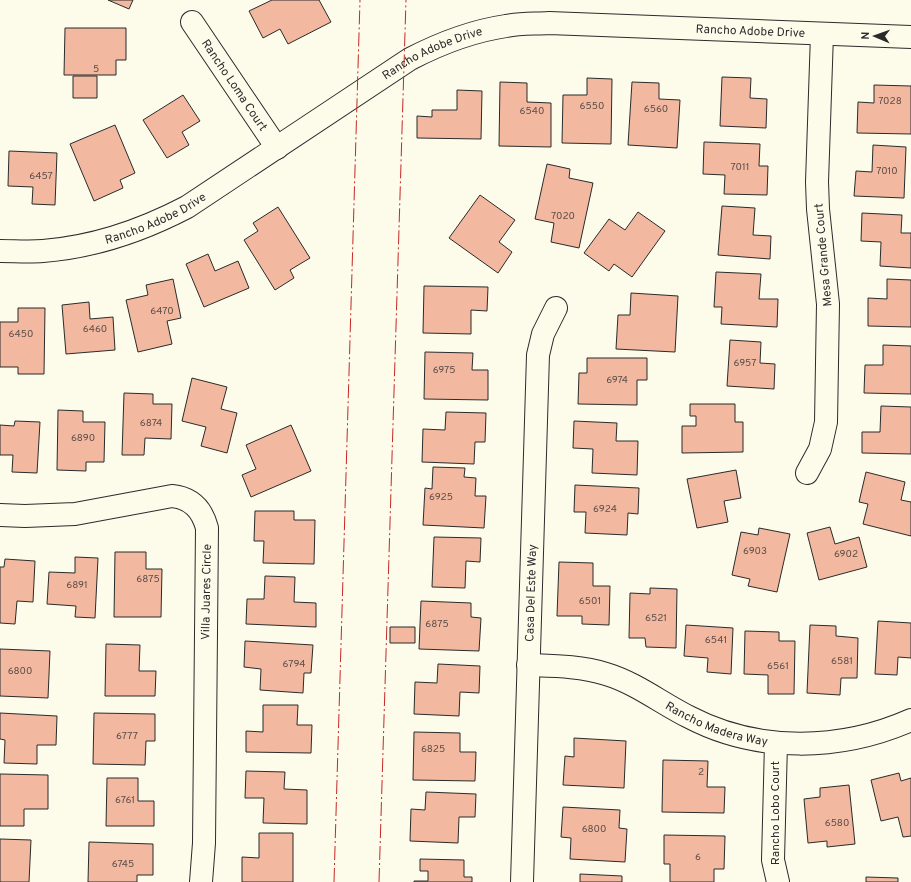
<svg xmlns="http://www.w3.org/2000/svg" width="911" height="882" font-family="Overpass,sans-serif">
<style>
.building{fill:#f2b8a0;stroke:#2b2b2b}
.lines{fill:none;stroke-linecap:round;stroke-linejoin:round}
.minor-casing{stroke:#2b2b2b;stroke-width:24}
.minor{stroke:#fdfbea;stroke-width:22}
.power{stroke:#c62828;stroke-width:1;stroke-dasharray:14 3 2 3;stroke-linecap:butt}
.labels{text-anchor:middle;stroke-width:3;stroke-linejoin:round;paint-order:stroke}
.number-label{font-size:10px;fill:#5d4e48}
.street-label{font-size:12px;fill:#2b2b2b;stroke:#fdfbea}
</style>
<rect width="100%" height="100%" fill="#fdfbea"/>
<!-- building -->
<path class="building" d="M108,0H133L129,9Z
M272,0H319L331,22L288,44L280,29L263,38L249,11Z
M65,28H126V60H116V75H64Z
M73,76H97V98H73Z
M722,77L751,78L750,98L767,99L766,128L720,126Z
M587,78L612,79L611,144L562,143L563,95H587Z
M500,82L527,83V102L551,103V147L499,146Z
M632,82L659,83V99L680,100L677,148L628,145Z
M874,85L911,86V134L857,133L858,102L874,103Z
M457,90L482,91L481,139L417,138V116L432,117V110H457Z
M183,95L200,121L182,132L189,145L167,158L143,120Z
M115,125L135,173L120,180L123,188L94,201L70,144Z
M704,142L760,144L759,166H768L767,195L724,194L725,175L703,174Z
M873,145L906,147L904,198L854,196L856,171L872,172Z
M9,151L57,153L55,205L32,204L33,187L8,186Z
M547,164L570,169L569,178L593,183L579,248L551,242L554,223L535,219Z
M480,195L515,220L499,242L512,252L498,273L449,238Z
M722,206L755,208L753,235L771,236L770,259L718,255Z
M278,207L310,258L290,270L294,278L275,290L244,240L258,231L253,223Z
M638,212L665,231L632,277L614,264L609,271L584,253L609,219L625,230Z
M862,213L902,215L901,233H911V268L880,266L881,242L861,241Z
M208,254L215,271L238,261L249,288L204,307L186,264Z
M716,272L761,274L759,299H778L777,327L721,324L722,307H714Z
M173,279L181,318L167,321L172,344L138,352L126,300L148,295L146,285Z
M887,279L911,280V327L868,326V298L887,299Z
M424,286L488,287L487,311L471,310V334L423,333Z
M631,293L678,296L675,352L616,349L618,315H630Z
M89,302L90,319L113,317L115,350L66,354L62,305Z
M18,308H45L44,374H18V367H0V322H18Z
M730,340L761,342L760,363L775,364L774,389L727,386Z
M883,345L911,346V394L864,393L865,365H883Z
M425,352L473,353L472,370H488V400L424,399Z
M587,358H647V380H637V405L578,404L579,373H587Z
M192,378L227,387L221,409L237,413L227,453L201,446L206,427L182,421Z
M124,393L153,394V404H172L171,439L145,438L144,455H122Z
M690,404H735V422H743V452L682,453V426H696V416H690Z
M881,406L911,407V454L862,453V432H880Z
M58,410L83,411V422H105L104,462H86V471L57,470Z
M446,412L486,413L485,442H475L474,464L422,462L423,429L445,430Z
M15,421L40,422L37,473L12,472L13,455H0V425L14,426Z
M574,421L617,423L616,441H638L637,475L592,473L593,449L573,448Z
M291,425L311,471L251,497L242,475L256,469L246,445Z
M433,467L465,468L464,477L476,478L475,496H486L484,528L423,525L425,488L432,489Z
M736,470L741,498L724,501L728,522L697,528L687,479Z
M866,472L905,482L901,500L911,502V536L863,524L868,504L859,502Z
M575,485L639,488L638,514L628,513L627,535L585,533L586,512H574Z
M255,511H294V520H315L314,564L263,563L264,541H254Z
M830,527L835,544L859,537L867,567L819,580L807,533Z
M759,528L790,534L777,592L748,586L750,579L732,575L741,532L758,535Z
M434,537L481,538L480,562L466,561L465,588L432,587Z
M115,552H146V569H162L161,617H114Z
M75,557L98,558L95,618L75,617L76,606L47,604L49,572L75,573Z
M5,559L35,561L33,602L17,601L15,624L0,623V567H4Z
M559,562L593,563V586H610L609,625L582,624V616H557Z
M265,576L295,577L294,602L316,603V627L246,624L247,599H264Z
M650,588L677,589L676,648L646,647L645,638H629L630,593L650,594Z
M421,601L471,603V617L481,618L479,651L419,649Z
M878,621L911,623V658L898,657L897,675L875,674Z
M686,625L733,628L731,674L707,672L708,658L684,656Z
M810,625L836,626V636L858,638L857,678H841L840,695L807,693Z
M390,627H415V643H390Z
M745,631L779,632V641H795L794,694H768V675L744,674Z
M245,641L313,645L311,673H304L303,693L260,690L261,669L244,667Z
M106,644L140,645L139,671H156L155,696H105Z
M0,649L50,651L48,698L0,696Z
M438,664L480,666L479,693L460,692L459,716L414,714L415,682L437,683Z
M263,705H298L297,725H312L311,753L246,752V731L263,732Z
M0,713L57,716L56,745H37V764L4,763L5,740L0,739Z
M94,713L155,714V741H146L145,765L93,764Z
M414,732L460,733V752H476L475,781L413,780Z
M574,738L626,741L624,788L563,785L565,756L574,757Z
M663,760L708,761L707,787H725L724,813L662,812Z
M246,771L285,772L284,789L307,790V824L263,823L264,798H245Z
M899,773L901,781L911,778V836L903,837L898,817L881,821L871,780Z
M0,774L48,775V809H24V826H0Z
M107,778H138V801H154V826H106Z
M849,785L855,844L827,847V841L808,843L804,799L820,797V788Z
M426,792L476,794L475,817H459L458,843L410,841L411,809L425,810Z
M563,807L620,810L619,828L627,829L625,862L570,859L571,838L561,837Z
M259,833H293V882H242V857L259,858Z
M664,835L725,836L724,869H714V882H670V864H664Z
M0,839L31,840L29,882H0Z
M89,842L153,844V875H137V882H88Z
M420,859L464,860V877H472V882H414V881H428V871H420Z
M580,874L622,876V882H580Z
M866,877L898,878V882H866Z"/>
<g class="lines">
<!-- minor casing -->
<g class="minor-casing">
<g id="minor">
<path id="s1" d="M192,22L277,148"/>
<path id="s2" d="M0,251C14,251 29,252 43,251C95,247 141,231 187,207L410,59C441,43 472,31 506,26C520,23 535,24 549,23L911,37"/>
<path d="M807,473L820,449L826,422L828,304L818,209L817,182L822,34"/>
<path d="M0,515L25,516L75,514L172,496C191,498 202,509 207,528L204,843L201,882"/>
<path id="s3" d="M528,665C554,666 580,666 606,674C636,683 661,703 689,717C758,753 841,751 911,720"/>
<path d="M776,743L773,860L778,882"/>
<path id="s4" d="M522,882L538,355L543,334L556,308"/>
</g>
</g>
<!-- minor -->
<use href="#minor" class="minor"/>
<!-- power -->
<path class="power" d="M334,882L360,0
M379,882L406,0"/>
</g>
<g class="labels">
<!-- number labels -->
<g class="number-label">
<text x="96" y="72">5</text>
<text x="890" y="104">7028</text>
<text x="592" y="109">6550</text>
<text x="656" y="112">6560</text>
<text x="532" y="114">6540</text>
<text x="740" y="170">7011</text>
<text x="887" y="174">7010</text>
<text x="41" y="179">6457</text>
<text x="563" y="219">7020</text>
<text x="162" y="314">6470</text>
<text x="95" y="332">6460</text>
<text x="21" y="337">6450</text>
<text x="745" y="366">6957</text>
<text x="444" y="373">6975</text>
<text x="617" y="383">6974</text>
<text x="151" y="426">6874</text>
<text x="83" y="441">6890</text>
<text x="441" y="500">6925</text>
<text x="605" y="512">6924</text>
<text x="755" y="554">6903</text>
<text x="846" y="557">6902</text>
<text x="148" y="582">6875</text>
<text x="77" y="588">6891</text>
<text x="590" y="604">6501</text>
<text x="656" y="621">6521</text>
<text x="437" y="627">6875</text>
<text x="716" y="643">6541</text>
<text x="842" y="664">6581</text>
<text x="294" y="667">6794</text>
<text x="778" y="669">6561</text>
<text x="20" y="674">6800</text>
<text x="127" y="739">6777</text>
<text x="433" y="752">6825</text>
<text x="701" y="775">2</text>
<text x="125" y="803">6761</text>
<text x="837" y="826">6580</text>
<text x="594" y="832">6800</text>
<text x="698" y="860">6</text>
<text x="123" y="867">6745</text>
</g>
<!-- street labels -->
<g class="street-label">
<text dy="4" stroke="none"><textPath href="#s2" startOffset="809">Rancho Adobe Drive</textPath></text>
<text dy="4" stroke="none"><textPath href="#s2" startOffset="485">Rancho Adobe Drive</textPath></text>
<text dy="4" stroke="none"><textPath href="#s1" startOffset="76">Rancho Loma Court</textPath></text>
<text dy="4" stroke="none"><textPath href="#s2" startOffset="161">Rancho Adobe Drive</textPath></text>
<text transform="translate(823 255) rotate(-95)" y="4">Mesa Grande Court</text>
<text transform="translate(206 592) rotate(-89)" y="4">Villa Juares Circle</text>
<text dy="4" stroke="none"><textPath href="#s4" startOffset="289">Casa Del Este Way</textPath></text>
<text dy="4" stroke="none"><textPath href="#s3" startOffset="201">Rancho Madera Way</textPath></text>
<text transform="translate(775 813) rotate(-90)" y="4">Rancho Lobo Court</text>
</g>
</g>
<!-- north arrow -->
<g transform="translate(875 36) rotate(272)" stroke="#fdfbea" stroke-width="3" paint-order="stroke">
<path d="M0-3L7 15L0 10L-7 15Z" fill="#2b2b2b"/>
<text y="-6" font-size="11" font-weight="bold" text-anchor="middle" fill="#2b2b2b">N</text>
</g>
</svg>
